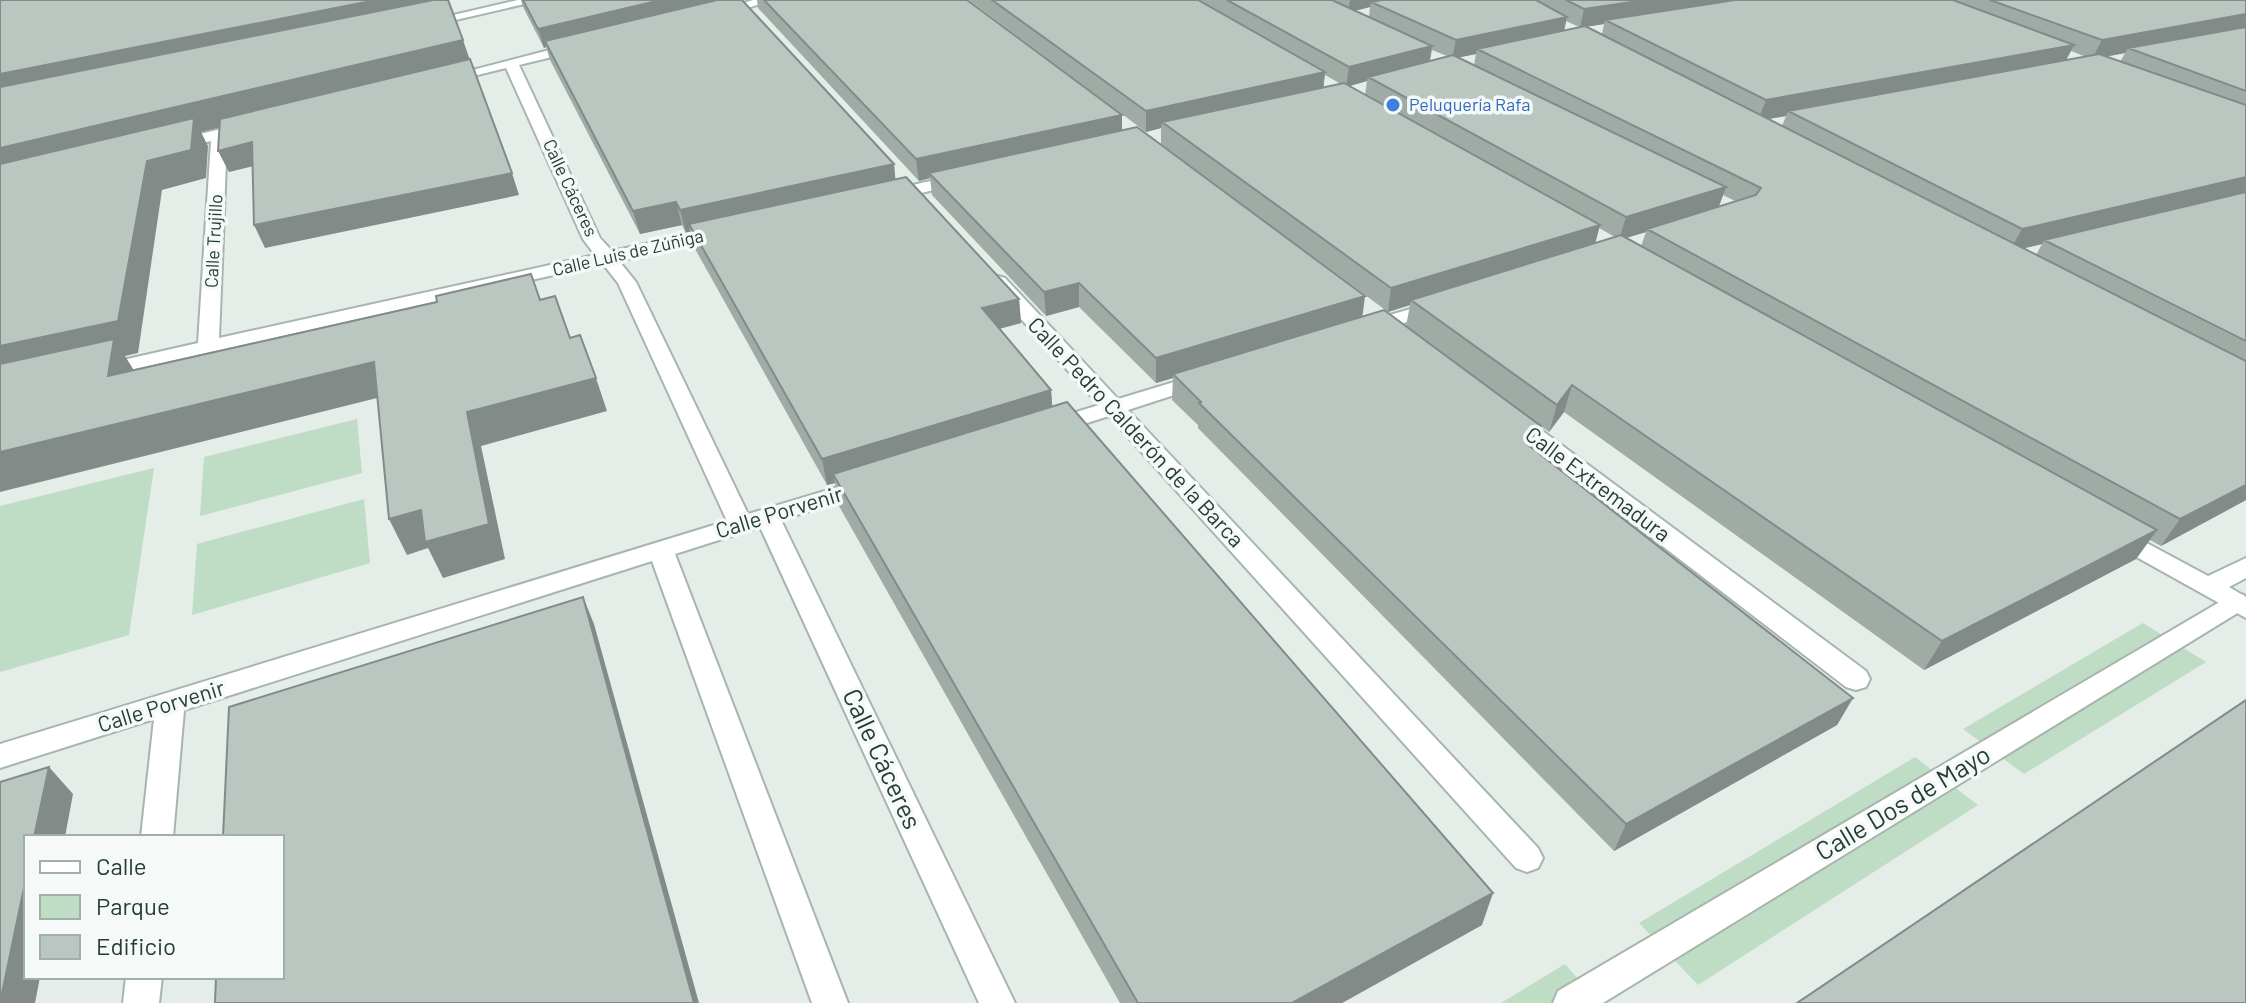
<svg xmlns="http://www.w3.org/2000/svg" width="2246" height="1003" font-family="Barlow,sans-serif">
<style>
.green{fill:#bfdcc5}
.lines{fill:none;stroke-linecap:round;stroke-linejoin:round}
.pedestrian-casing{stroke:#a7b5af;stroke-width:4}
.minor-casing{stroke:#a7b5af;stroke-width:4}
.pedestrian{fill:#fff;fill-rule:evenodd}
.minor{fill:#fff;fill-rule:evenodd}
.wall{fill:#a0aba6;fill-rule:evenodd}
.shaded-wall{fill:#828b87}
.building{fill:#bac7c1;stroke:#828b87;stroke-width:2}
.shop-dot{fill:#3f7fe0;stroke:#f5f9f7;stroke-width:3}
.labels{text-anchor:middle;stroke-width:7;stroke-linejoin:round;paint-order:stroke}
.far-shop-label{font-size:18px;fill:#366cbe;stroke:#f5f9f7;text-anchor:start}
.far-street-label{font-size:18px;fill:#253d35;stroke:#f5f9f7}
.street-label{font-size:22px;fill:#253d35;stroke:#f5f9f7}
.near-street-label{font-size:26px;fill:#253d35;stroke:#f5f9f7}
</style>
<rect width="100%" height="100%" fill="#e4ede8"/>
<!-- green -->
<path class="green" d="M357,419L362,473L200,516L204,457Z
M154,468L129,635L0,672V506Z
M364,499L370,563L192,615L197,544Z
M2143,623L2206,662L2024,774L1963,729Z
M1915,757L1978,805L1698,985L1639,923Z
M1565,964L1599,1003H1501Z"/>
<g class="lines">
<!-- pedestrian casing -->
<g class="pedestrian-casing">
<path id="pedestrian" d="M2235,593L2244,595V609L1603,1003H1553L1558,991Z"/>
</g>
<!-- minor casing -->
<g class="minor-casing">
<path id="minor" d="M518,0H542L425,27L419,23Z
M753,0H774L717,17L711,13Z
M580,42L587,46L585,49L519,65L600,238L612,251L723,227L732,232L729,236L619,261L636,282L748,514L865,479L873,481L877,486L873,491L781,520L1015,1003H979L760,527L675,554L848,1003H812L652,561L184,710L173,837H141L154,719L0,768V744L727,521L618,283L603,264L99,377L89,371L92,367L198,343L211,141L173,150L165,145L167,142L250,122L258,127L255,130L227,137L219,338L595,255L583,239L506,68L445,83L438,79Z
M961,174L967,176L969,179L967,182L888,201L880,196L882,192Z
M998,276L1005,278L1118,399L1194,376H1208L1212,380L1208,384L1128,410L1538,848L1543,858L1538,868L1527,872L1516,868L1109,416L1049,435L1041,433L1038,428L1041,423L1099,405L991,286L989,282Z
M1438,301L1445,303L1448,307L1445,311L1366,334L1356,328L1359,324Z
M1513,413L1521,415L1866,671L1870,679L1866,687L1856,690L1846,687L1505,425L1502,420L1505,415Z
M2115,526L2208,576L2246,558V578L2229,587L2246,597V618L2106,540L2103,534L2106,528Z
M126,977H162L159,1003H123Z"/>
</g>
<!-- pedestrian -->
<use href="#pedestrian" class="pedestrian"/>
<!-- minor -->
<use href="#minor" class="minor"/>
</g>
<!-- wall -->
<path class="wall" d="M521,0H742L894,164L895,179L1019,299L1021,323L999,329L1051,390L1052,407L1482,925L1342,1003H1120L839,506L835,483L827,485L694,247L690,232L686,233L682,225L640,234L550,60L546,47L544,48L523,7Z
M757,0H967L1122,115V130L1362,317L1541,426L1535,450L1853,698L1837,725L1614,851L1198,428V425L1172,400L1173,378L1156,383L1079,307L1046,316L932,195L930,178L919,181L758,8Z
M969,0H2246V500L2161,546L2150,540L2136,559L1924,670L1564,412L1549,432L1406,326L1410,305L1388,312L1161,144V128L1146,132ZM1370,7L1369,17L1355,11L1363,9ZM1566,21L1579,27L1564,31ZM1604,24L1602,34L1586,27L1589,26ZM1432,50L1447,56L1430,61ZM2071,51L2086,57L2066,60ZM2125,53L2120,62L2105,57ZM1476,54L1474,65L1459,57ZM1325,75L1341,84L1323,87ZM1367,81L1365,95L1350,86ZM1786,116L1782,126L1768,119ZM1723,195L1735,201L1719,206ZM1599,228L1615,237L1595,243ZM1646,232L1641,246L1626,238ZM2042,244L2036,255L2024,248Z"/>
<!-- shaded-wall -->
<path class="shaded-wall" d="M376,0H448L0,104V74Z
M661,0H740L545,41L546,47L544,48L538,29Z
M1350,0H1407L1371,2L1370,7L1348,12Z
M1645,0H1759L1605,20L1604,24L1580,28L1584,9Z
M2246,14V31L2128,48L2125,53L2092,59L2102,40Z
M1567,17L1563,36L1477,49L1476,54L1452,59L1456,40Z
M463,40L472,66L201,132L208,146L206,178L162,190L138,353L125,356L135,372L130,409L0,384V148Z
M2074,45L2064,64L1788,111L1786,116L1758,121L1766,100Z
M1432,46L1429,65L1368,77L1367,81L1346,87L1349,67Z
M1325,72L1323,92L1162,122L1161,128L1146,132V111Z
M1122,115V136L929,173L930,178L919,181L916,159Z
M252,142L262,164L229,172L218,151Z
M894,164L896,186L689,224L690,232L686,233L680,210Z
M512,173L519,195L265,248L254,225Z
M2246,177V196L2044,240L2042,244L2009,252L2022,229Z
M1726,187L1718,209L1647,229L1646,232L1619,240L1626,217Z
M676,202L682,225L640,234L633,211Z
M1600,225L1594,248L1411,300L1410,305L1388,312L1391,288Z
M1079,283V307L1046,316L1044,292Z
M1365,296L1362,320L1173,374V378L1156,383V358Z
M1019,299L1021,323L984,333L982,308Z
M374,362L389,395L0,492V452Z
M596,378L607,411L481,446L505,559L443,578L428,548L407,555L389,519L421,510L467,412Z
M1572,385L1564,412L1549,432L1557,405Z
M1051,390L1053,415L833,474L835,483L827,485L822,459Z
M1541,426L1534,452L1527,444Z
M2246,485V500L2161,546L2180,519Z
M2157,530L2136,559L1924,670L1942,641Z
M583,597L594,624L699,1003H694Z
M1853,698L1837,725L1614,851L1626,824Z
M49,767L73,794L65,837H34Z
M26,878V977H40L35,1003H0Z
M1493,893L1482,925L1342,1003H1292Z"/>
<!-- building -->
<path class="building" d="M0,0H376L0,74Z
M433,0H448L463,40L0,148V87Z
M523,0H661L538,29Z
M717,0H742L894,164L680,210L676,202L633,211L545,41Z
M764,0H967L1122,115L916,159Z
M992,0H1198L1325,72L1146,111Z
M1227,0H1332L1432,46L1349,67Z
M1382,0H1536L1567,17L1456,40L1371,2Z
M1566,0H1645L1584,9Z
M1735,0H1953L2074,45L1766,100L1605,20Z
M1990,0H2246V14L2102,40Z
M1585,26L2246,361V485L2180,519L1647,229L1756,195L1761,188L1477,49Z
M2246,27V91L2128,48Z
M2099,54L2246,105V177L2022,229L1788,111Z
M1453,55L1726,187L1626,217L1368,77Z
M470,59L512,173L254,225L252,142L218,151L220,119Z
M1344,83L1600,225L1391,288L1162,122Z
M194,118L191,150L147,161L118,321L0,346V164Z
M1137,127L1365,296L1156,358L1079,283L1044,292L929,173Z
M906,177L1019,299L982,308L1051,390L822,459L689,224Z
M2246,192V341L2044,240Z
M1621,235L2157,530L1942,641L1572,385L1557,405L1411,300Z
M531,274L540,300L555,296L570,338L580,335L596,378L467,412L489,524L425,542L421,510L389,519L374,362L0,452V364L114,339L108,376L437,302L436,296Z
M1384,310L1541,426L1527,444L1853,698L1626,824L1199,403L1201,402L1173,374Z
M1067,402L1493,893L1292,1003H1138L833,474Z
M583,597L694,1003H215L216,977H282V837H223L229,707Z
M2246,700V1003H1797Z
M49,767L34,837H26V878L0,1003V782Z"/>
<!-- markers -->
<circle class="shop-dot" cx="1393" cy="105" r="8"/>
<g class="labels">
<!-- far-shop labels -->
<g class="far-shop-label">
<text x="1409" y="111">Peluquería Rafa</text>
</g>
<!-- far-street labels -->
<g class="far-street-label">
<text transform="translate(570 188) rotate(65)" y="6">Calle Cáceres</text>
<text transform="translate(214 241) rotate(-87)" y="6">Calle Trujillo</text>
<text transform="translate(628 253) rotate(-13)" y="6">Calle Luis de Zúñiga</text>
</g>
<!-- street labels -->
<g class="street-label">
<text transform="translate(1136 432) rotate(47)" y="8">Calle Pedro Calderón de la Barca</text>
<text transform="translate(1598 484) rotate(37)" y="8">Calle Extremadura</text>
<text transform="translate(779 512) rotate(-17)" y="8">Calle Porvenir</text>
<text transform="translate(161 706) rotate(-17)" y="8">Calle Porvenir</text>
</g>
<!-- near-street labels -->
<g class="near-street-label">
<text transform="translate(882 759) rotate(65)" y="9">Calle Cáceres</text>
<text transform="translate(1903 803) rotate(-31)" y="9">Calle Dos de Mayo</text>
</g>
</g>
<!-- legend -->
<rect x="24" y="835" width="260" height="144" fill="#f5f9f7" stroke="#a2aea9" stroke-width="2"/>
<rect x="40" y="861" width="40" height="12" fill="#ffffff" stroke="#a2aea9" stroke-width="2"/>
<text x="96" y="875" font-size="24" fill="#253d35">Calle</text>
<rect x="40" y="895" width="40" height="24" fill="#bfdcc5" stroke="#a2aea9" stroke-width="2"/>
<text x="96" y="915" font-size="24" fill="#253d35">Parque</text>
<rect x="40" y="935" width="40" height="24" fill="#bac7c1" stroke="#a2aea9" stroke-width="2"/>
<text x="96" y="955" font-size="24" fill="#253d35">Edificio</text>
</svg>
